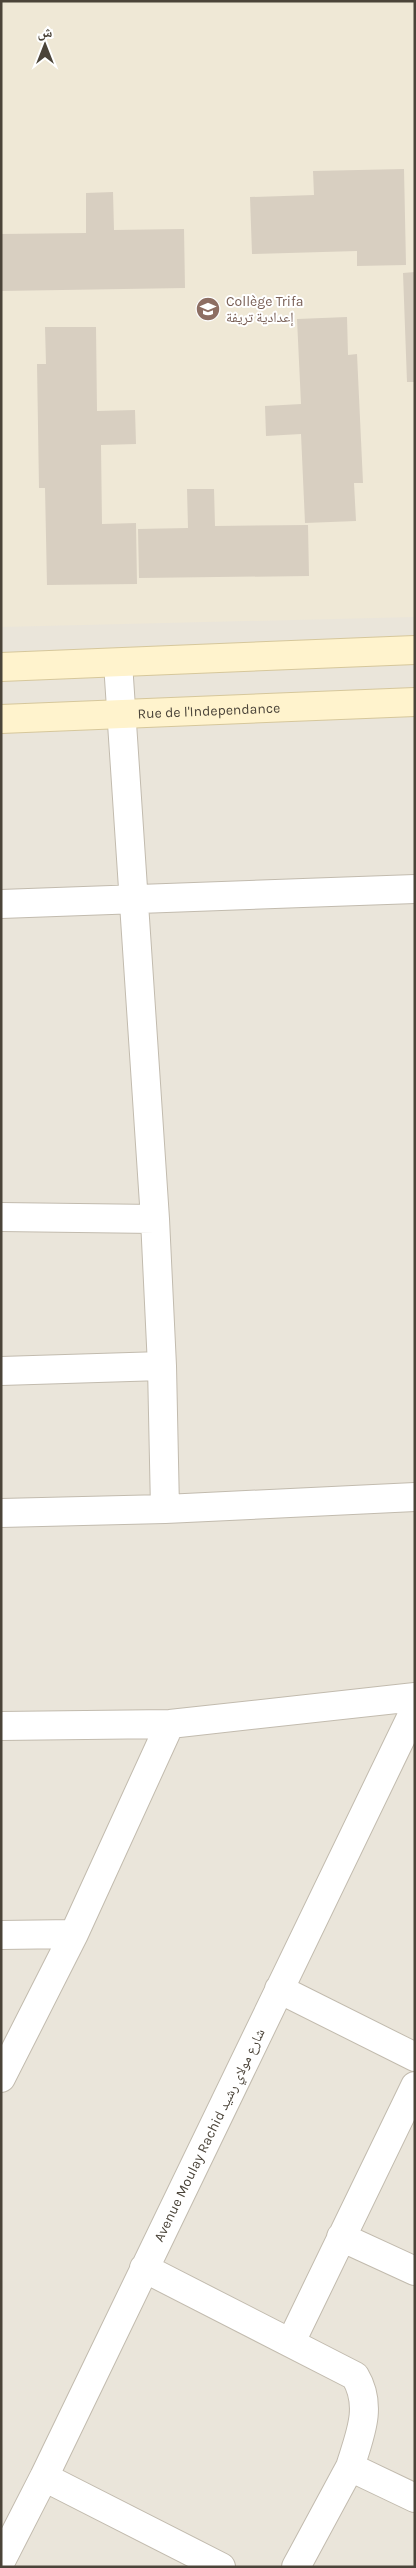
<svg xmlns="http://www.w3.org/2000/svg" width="416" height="2568" font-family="Karla,'Noto Naskh Arabic',sans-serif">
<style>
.residential{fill:#eae5da}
.education{fill:#efe8d6}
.building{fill:#d8cfc1}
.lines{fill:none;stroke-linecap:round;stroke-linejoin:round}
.minor-casing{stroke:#c2bbae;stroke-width:30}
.secondary-casing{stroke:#d6c79b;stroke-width:30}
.minor{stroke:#fff;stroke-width:28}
.secondary{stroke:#fff3cd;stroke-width:28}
.labels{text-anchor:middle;stroke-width:4;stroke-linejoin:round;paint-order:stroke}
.education-label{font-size:14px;fill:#785e54;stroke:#fff;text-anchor:start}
.street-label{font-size:14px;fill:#4b4439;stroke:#fff}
</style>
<rect width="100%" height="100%" fill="#f6f3ec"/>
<!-- residential -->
<path class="residential" d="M1,1H415V2567H1Z"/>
<!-- education -->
<path class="education" d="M1,1H415V617L1,627Z"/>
<!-- building -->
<path class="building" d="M404,169L406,265L357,266V251L252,254L250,197L314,195L313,171Z
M113,192L114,230L184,229L185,288L1,291V234L86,233V193Z
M415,272V382H407L403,273Z
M347,317L348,355L357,354L363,483H354L356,521L305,523L301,434L266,436L265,406L301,404L297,319Z
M45,327H96L97,411L135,410L136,444L101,445L102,524L136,523L137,584L47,585L45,488H39L37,364H46Z
M187,489H214L215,526L308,525L309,576L139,578L138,529L188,528Z"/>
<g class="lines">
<!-- minor casing -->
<g class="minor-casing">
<path id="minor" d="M118,663L155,1219L162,1366L165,1509
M1,904L415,889
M1,1217L155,1219
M1,1371L162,1366
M1,1513L165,1509L415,1497
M1,1726L170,1724L415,1697
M1,1935L74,1934
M279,1989L415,2057
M1,2078L74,1934L170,1724
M341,2237L415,2271
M144,2268L355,2376C373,2406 360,2435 350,2467
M291,2342L415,2086
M44,2477L221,2567
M1,2561L44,2477L415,1709
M296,2567L350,2467L415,2498"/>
</g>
<!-- secondary casing -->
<g class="secondary-casing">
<g id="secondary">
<path d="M1,667L415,650"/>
<path id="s1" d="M1,719L415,702"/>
</g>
</g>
<!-- minor -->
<use href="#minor" class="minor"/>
<!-- secondary -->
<use href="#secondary" class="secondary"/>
</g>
<!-- icons -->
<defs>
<g id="school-disc" transform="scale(1.25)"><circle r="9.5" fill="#8d6e63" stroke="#fff"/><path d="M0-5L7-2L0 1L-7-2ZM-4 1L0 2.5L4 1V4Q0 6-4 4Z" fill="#fff"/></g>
</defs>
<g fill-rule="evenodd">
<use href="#school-disc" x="208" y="309"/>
</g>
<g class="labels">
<!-- education labels -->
<g class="education-label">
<text x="226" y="306">Collège Trifa<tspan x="226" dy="16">إعدادية تريفة</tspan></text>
</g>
<!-- street labels -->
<g class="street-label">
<text dy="5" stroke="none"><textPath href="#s1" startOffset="208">Rue de l'Independance</textPath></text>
<text transform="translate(209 2135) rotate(-64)" y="5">Avenue Moulay Rachid شارع مولاي رشيد</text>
</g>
</g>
<!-- border -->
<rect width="416" height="2568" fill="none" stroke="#4b4439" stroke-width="5"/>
<!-- north arrow -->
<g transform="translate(45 45)" stroke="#ffffff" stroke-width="4" paint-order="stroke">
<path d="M0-4L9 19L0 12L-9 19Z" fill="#4b4439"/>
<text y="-8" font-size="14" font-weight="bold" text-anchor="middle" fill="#4b4439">ش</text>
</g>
</svg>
